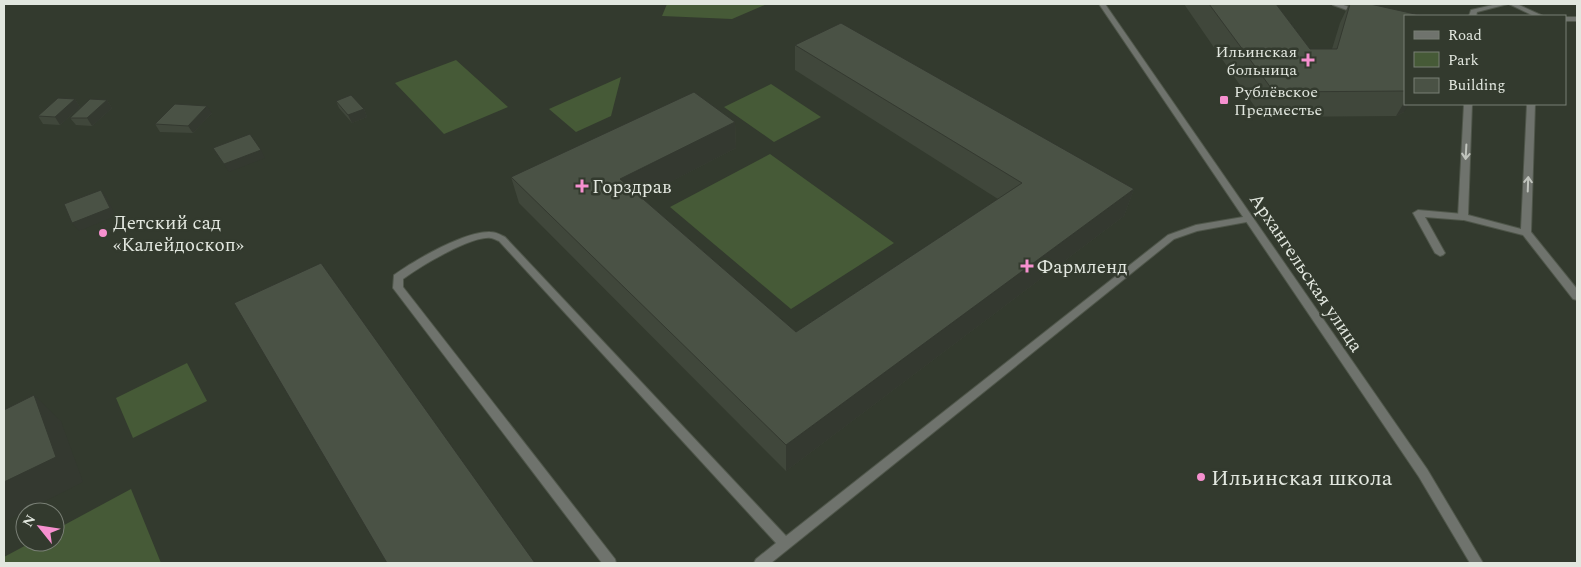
<svg xmlns="http://www.w3.org/2000/svg" width="1581" height="567" font-family="Spectral,serif">
<style>
.green{fill:#465a37}
.lines{fill:none;stroke-linecap:round;stroke-linejoin:round}
.lane-casing{stroke:#4f564a;stroke-width:2}
.street-casing{stroke:#4f564a;stroke-width:2}
.lane{fill:#6f736d;fill-rule:evenodd}
.street{fill:#6f736d;fill-rule:evenodd}
.wall{fill:#40473b}
.shaded-wall{fill:#343930}
.building{fill:#4a5245;stroke:#343930}
.oneway{stroke:#c0c4bd}
.poi-dot{fill:#f690cf;stroke:#333a2e;stroke-width:2}
.labels{text-anchor:middle;stroke-width:5;stroke-linejoin:round;paint-order:stroke}
.far-poi-label{font-size:16px;fill:#e2e7df;stroke:#333a2e;text-anchor:end}
.poi-label{font-size:19px;fill:#e2e7df;stroke:#333a2e;text-anchor:start}
.street-label{font-size:19px;fill:#e2e7df;stroke:#333a2e}
.near-poi-label{font-size:22px;fill:#e2e7df;stroke:#333a2e;text-anchor:start}
</style>
<rect width="100%" height="100%" fill="#333a2e"/>
<!-- green -->
<path class="green" d="M667,4H767L732,19L662,16Z
M456,60L508,107L444,134L395,83Z
M621,77L611,116L576,132L549,109Z
M771,84L821,117L774,142L724,107Z
M770,154L894,243L791,309L670,207Z
M187,363L207,401L133,438L116,398Z
M131,489L161,563H4V557L32,542H55V530Z"/>
<g class="lines">
<!-- lane casing -->
<g class="lane-casing">
<path id="lane" d="M1332,4H1341L1362,12L1358,14L1333,5Z
M1418,210L1463,214L1468,217L1463,220L1425,217L1445,253L1443,255L1440,256L1435,253L1413,213Z
M1249,216L1252,217L1254,219L1252,221L1197,231L1174,239L771,563H754L756,559L776,543L499,241C498,241 493,238 491,238C472,235 419,267 403,279V287L615,559L616,563H602L393,288L394,275C415,260 465,231 490,232C496,232 501,235 505,237L786,536L1168,235L1196,225Z"/>
</g>
<!-- street casing -->
<g class="street-casing">
<path id="street" d="M1099,4H1105L1427,469L1483,563H1470L1419,477Z
M1497,4H1508L1477,12L1476,16H1469L1471,10Z
M1509,4H1517L1543,16H1534Z
M1565,17H1577V21H1565Z
M1464,104H1472L1468,215L1521,229L1527,104H1535L1531,232L1577,289V300L1573,299L1523,235L1460,219L1458,217Z"/>
</g>
<!-- lane -->
<use href="#lane" class="lane"/>
<!-- street -->
<use href="#street" class="street"/>
</g>
<!-- wall -->
<path class="wall" d="M559,4H585V5Z
M1184,4H1276L1310,49H1332L1340,23L1349,4H1370L1405,16L1404,112L1396,116L1262,117Z
M795,45L1134,189L1124,216L786,471L519,203L511,177L735,122L736,148L641,197L796,332L998,199L795,70Z
M75,99L80,107L60,125L43,124L38,116Z
M107,100L112,108L92,126L76,125L70,118Z
M336,101L364,109L367,117L352,123L339,108Z
M212,113L193,133L160,132L155,124Z"/>
<!-- shaded-wall -->
<path class="shaded-wall" d="M75,99L80,107L60,125L55,117Z
M107,100L112,108L92,126L87,118Z
M1405,101V104H1409L1404,112L1396,116Z
M207,106L212,113L193,133L188,126Z
M364,109L367,117L352,123L348,115Z
M735,122L736,148L624,206L620,179Z
M261,150L265,158L229,172L224,164Z
M1134,189L1124,216L786,471V445Z
M101,190L107,198L116,216L79,231L72,223Z
M34,395L61,421L83,482L4,522V482Z"/>
<!-- building -->
<path class="building" d="M1209,4H1276L1310,49H1337L1350,4H1370L1424,16H1405V91L1274,92Z
M841,23L1134,189L786,445L511,177L694,92L735,122L620,179L796,332L1022,183L795,45Z
M351,95L364,109L348,115L336,101Z
M58,98L75,99L55,117L38,116Z
M90,99L107,100L87,118H70Z
M175,104L207,106L188,126L155,124Z
M250,134L261,150L224,164L213,148Z
M101,190L110,208L72,223L64,204Z
M321,263L535,563H387L234,303Z
M34,395L56,457L4,482V410Z"/>
<!-- one-way arrows -->
<defs><path id="oneway-shaft" d="M-6 0H5M1.5-3L5.5 0L1.5 3" fill="none" stroke-width="1.6" stroke-linecap="round" stroke-linejoin="round" transform="scale(1.25)"/></defs>
<g class="oneway">
<use href="#oneway-shaft" transform="translate(1466 152) rotate(93)"/>
<use href="#oneway-shaft" transform="translate(1528 184) rotate(-88)"/>
</g>
<!-- markers -->
<g class="poi-dot">
<path d="M1305.5 52.5h5v5h5v5h-5v5h-5v-5h-5v-5h5z"/>
<rect x="1219" y="95" width="10" height="10" rx="2.5"/>
<path d="M579.5 178.5h5v5h5v5h-5v5h-5v-5h-5v-5h5z"/>
<circle cx="103" cy="233" r="5"/>
<path d="M1024.5 258.5h5v5h5v5h-5v5h-5v-5h-5v-5h5z"/>
<circle cx="1201" cy="477" r="5"/>
</g>
<g class="labels">
<!-- far-poi labels -->
<g class="far-poi-label">
<text x="1297" y="57">Ильинская<tspan x="1297" dy="18">больница</tspan></text>
<text x="1234" y="97" text-anchor="start">Рублёвское<tspan x="1234" dy="18">Предместье</tspan></text>
</g>
<!-- poi labels -->
<g class="poi-label">
<text x="592" y="193">Горздрав</text>
<text x="113" y="229">Детский сад<tspan x="113" dy="22">«Калейдоскоп»</tspan></text>
<text x="1037" y="273">Фармленд</text>
</g>
<!-- street labels -->
<g class="street-label">
<text transform="translate(1307 272) rotate(56)" y="7">Архангельская улица</text>
</g>
<!-- near-poi labels -->
<g class="near-poi-label">
<text x="1211" y="485">Ильинская школа</text>
</g>
</g>
<!-- border -->
<rect width="1581" height="567" fill="none" stroke="#e2e7df" stroke-width="10"/>
<!-- legend -->
<rect x="1404" y="15" width="162" height="90" fill="#333a2e" stroke="#797f75"/>
<rect x="1414" y="31" width="25" height="8" fill="#6f736d" stroke="#797f75"/>
<text x="1448" y="40" font-size="15" fill="#e2e7df">Road</text>
<rect x="1414" y="52" width="25" height="15" fill="#465a37" stroke="#797f75"/>
<text x="1448" y="65" font-size="15" fill="#e2e7df">Park</text>
<rect x="1414" y="78" width="25" height="15" fill="#4a5245" stroke="#797f75"/>
<text x="1448" y="90" font-size="15" fill="#e2e7df">Building</text>
<!-- north arrow -->
<g transform="translate(40 527) rotate(300)"><circle r="24" fill="#333a2e" stroke="#797f75"/>
<path d="M0-4L9 19L0 12L-9 19Z" fill="#f690cf"/>
<text y="-8" font-size="14" font-weight="bold" text-anchor="middle" fill="#e2e7df">N</text>
</g>
</svg>
